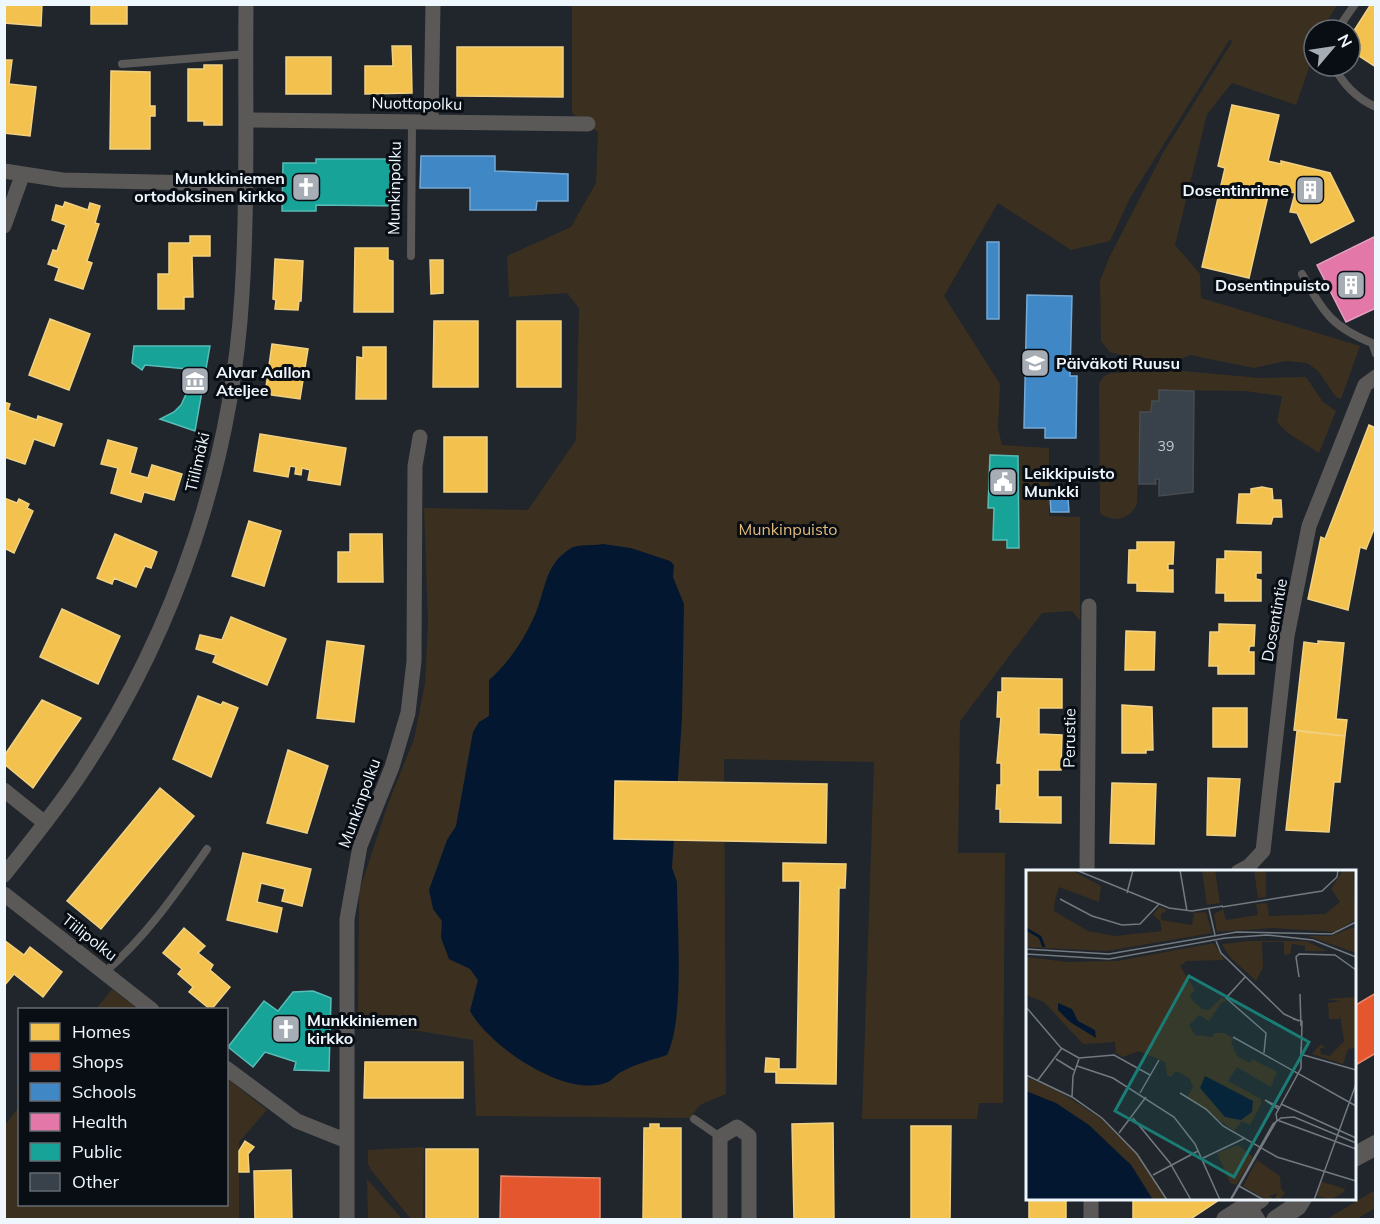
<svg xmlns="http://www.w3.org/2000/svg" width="1380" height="1224" font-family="Mulish,sans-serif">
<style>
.green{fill:#3b301f}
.water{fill:#031731}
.homes{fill:#f2c14e;stroke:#f1d183;stroke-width:1.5}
.shops{fill:#e4572e;stroke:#e7876c;stroke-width:1.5}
.schools{fill:#3f88c5;stroke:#74a9d6;stroke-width:1.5}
.health{fill:#e377a8;stroke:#e69dc2;stroke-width:1.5}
.public{fill:#17a398;stroke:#58bcb7;stroke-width:1.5}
.building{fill:#39424a;stroke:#474c52;stroke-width:1.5}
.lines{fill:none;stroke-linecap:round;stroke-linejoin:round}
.service{stroke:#5a5958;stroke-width:8}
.minor{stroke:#5a5958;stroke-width:15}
.tertiary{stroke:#5a5958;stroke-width:20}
.labels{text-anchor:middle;stroke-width:6;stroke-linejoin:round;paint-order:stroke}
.number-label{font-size:14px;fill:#c1c9d1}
.street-label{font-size:16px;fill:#eef6fe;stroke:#090e14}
.poi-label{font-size:16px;font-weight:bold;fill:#eef6fe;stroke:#090e14;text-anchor:start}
.park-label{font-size:16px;fill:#e3bb7b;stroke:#090e14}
.inset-river{fill:none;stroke:#031731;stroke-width:3}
.inset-road{fill:none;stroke:#727980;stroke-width:1.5}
.view{fill:#1a7c75;fill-opacity:0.15;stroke:#1a7c75;stroke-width:3}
.inset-edge{fill:none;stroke:#eef6fe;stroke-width:3}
</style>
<rect width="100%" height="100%" fill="#20262c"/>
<!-- green -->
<path class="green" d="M572,5H1337L1322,30H1314V54L1296,105L1232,83L1207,114L1175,245L1200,274L1201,298L1360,346L1341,399L1336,397L1318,371L1307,363L1285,361L1254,368L1190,355L1177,361L1132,358L1110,352L1101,341L1100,281L1109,258L1163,153L1232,42L1230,39L1130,198L1110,241L1071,250L998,203L944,296L1000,384L998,428L1002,445L1049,448V516L1080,517V621L1072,611L1042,613L960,721L958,853H1005L1003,1103H979L977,1119H862L874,762L724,759L726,1094L700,1105L690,1118L476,1116L473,1040L358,1021L359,892L388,804L414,739L425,684L428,622L424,508L528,510L576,440L579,308L567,293L509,297L507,256L571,227L596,183L598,132L572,113Z
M1171,370L1260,378L1306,377L1323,402L1336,411L1319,453L1288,433L1277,422L1282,396L1245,391L1160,390L1159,401L1152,402L1151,412H1140L1137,504C1130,519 1114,524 1100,513L1099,384L1103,377L1111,373Z
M112,989L138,1009H96Z
M227,1078L267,1110L239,1142V1219H5L4,1126L19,1107L20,1204H226Z
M424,1147L423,1219H411L371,1170L368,1164V1150Z
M367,1179L402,1219H368Z
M1375,1190V1208L1357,1219H1327Z"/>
<!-- water -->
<path class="water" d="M603,544L631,548L670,561L674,565L673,577L684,604L682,718L672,868L677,882C677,925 685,1019 667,1055C651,1060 633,1065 619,1073C615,1076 612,1080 608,1082C567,1100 489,1046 470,1011L478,980L470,969L449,959L441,938L442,921L433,909L429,890L447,840L456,826L473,732L479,722L489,716V680C510,662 528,634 538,607C546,584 547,563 571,548C578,544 594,546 603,544Z"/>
<!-- homes -->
<path class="homes" d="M4,4H42L41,26L4,23Z
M91,4H133L127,5V24H91Z
M1371,4H1376V67L1350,50V37Z
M392,46H411L412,93L365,94V66H393Z
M457,47H563V97L457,96Z
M286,57H331V94H286Z
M4,60H12L9,84L36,87L30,136L4,133Z
M204,65H222V125H204V121H188V69H204Z
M111,71L150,72V106H155V116H150V149H110Z
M1232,105L1279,115L1268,161L1281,164V161L1330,173L1354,221L1311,243L1297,213L1290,212L1295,193L1270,187L1249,278L1202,267L1225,168L1218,166Z
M65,202L88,210L90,203L100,206L95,223L99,224L87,261L92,263L83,289L55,280L59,268L48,264L53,250L57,251L66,225L52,220L56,205L63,207Z
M190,236H210V256H192L193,297H184V309H158V274H169V243H190Z
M355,248H388V260L393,261V312H354Z
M275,259L303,261L301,301H299L298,310L275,309L276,300L273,299Z
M430,260H443V293L431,294Z
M50,319L90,334L69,390L29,375Z
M434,321H478V387H433Z
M517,321H561V387H517Z
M272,344L308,349L300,399L265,394Z
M363,347H386V399H356L357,357L363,358Z
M4,402L10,404L8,410L37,420L38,416L62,424L54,446L34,439L25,464L4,457Z
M1369,425L1376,428V524L1366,549L1360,547L1348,610L1308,599L1321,537L1325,539Z
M260,434L346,448L340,485L308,480L310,470L302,468L301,475L295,474L296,467L290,466L288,477L254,471Z
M444,437H487V492H444Z
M108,440L137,448L130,473L148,478L152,465L182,474L174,500L144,492L141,502L111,493L118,468L101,464Z
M1262,487L1272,489L1273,500H1281L1282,517H1273L1271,524L1237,523L1239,494H1251V489Z
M4,498L17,503L19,499L29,504L27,508L33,511L14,553L4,548Z
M249,521L281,531L264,586L232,576Z
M115,534L157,552L151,568L145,566L136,587L114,578L112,584L97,578Z
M350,534H382L383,582H338V552H350Z
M1137,542H1174L1173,564H1168V570H1173V592L1137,591V583H1128L1129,550H1137Z
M1225,551L1261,552V573H1256V579L1261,580V601H1225V593H1216L1217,559H1225Z
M62,609L120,636L98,684L40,657Z
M231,617L286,639L267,685L213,662L216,655L196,649L200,635L222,640Z
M1219,624L1255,625L1254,646H1250L1249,649V652H1254V674H1218V666H1209L1210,632H1219Z
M1126,631L1155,632L1154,670H1125Z
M327,641L364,646L354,722L317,718Z
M1318,641L1344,643L1336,719L1347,720L1345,736L1294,730L1304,642L1318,644Z
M1002,678L1062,679V708H1039V734L1062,735L1061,770H1038V797H1061V823L1000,822V809H996L997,785H1001V763H997L1001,717H997L998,692H1002Z
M198,696L221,705L223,702L238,708L211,777L173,759Z
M42,700L81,718L33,788L4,764V756Z
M1122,705L1152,707L1153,750H1146V753H1122Z
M1213,708H1247V747H1213Z
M1297,731L1345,736L1340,782H1334L1329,832L1286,830Z
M288,750L328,766L307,833L267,823Z
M1208,778L1240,779L1235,836L1207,835Z
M615,781L827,784L826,843L614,839Z
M1112,783L1156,784L1154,844L1110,843Z
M160,788L194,816L101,929L67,901Z
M243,853L311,869L302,906L282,901L285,889L261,883L257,902L282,908L277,932L227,920Z
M783,863L846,864L845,888H839L836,1084L776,1083V1072H765L766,1058L779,1059V1069H797L800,881H783Z
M184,928L205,946L198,953L213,965L210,970L230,987L211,1010L189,992L193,987L178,974L182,969L163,953Z
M4,940L24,955L30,947L62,972L43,997L14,974L4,986Z
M365,1062H463V1098H364Z
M833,1123L834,1220H794L792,1124Z
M650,1124H659V1128H681V1220H643L644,1128H650Z
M911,1126H951L950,1220H911Z
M245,1141L254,1147L248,1154L249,1172H239V1151Z
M426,1149H478V1220H426Z
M291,1170L292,1220H255L254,1171Z
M1029,1198H1066V1220H1029Z
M1133,1198H1222L1189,1220H1133Z"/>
<!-- shops -->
<path class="shops" d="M1376,993V1053L1354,1066V1006Z
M501,1176L600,1178V1220H500Z"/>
<!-- schools -->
<path class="schools" d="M421,156H495V171L568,174V201H537L536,210H470V188H420Z
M987,242H999V319H987Z
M1027,295L1072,296L1070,376H1077L1076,438H1045V428H1024Z
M1050,498H1068L1069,512H1051Z"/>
<!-- health -->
<path class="health" d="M1376,236V308L1346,322L1317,265Z"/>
<!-- public -->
<path class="public" d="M316,159H401V206L316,205V211H282L283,163H316Z
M134,346H210L195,431L160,419L174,412L181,405L187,392V369L145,365L142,370L132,363Z
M990,455L1018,456L1019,548H1007V540H993L994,508H988Z
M313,991L331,998L329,1071L294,1070L296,1062L265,1052L253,1067L228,1047L264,1001L278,1011L293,992Z"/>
<!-- building -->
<path class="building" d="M1159,390L1194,391L1193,492L1159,496V479H1155L1156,484H1139L1140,412H1151L1152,401H1159Z"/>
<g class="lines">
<!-- service -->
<path class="service" d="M1337,30L1355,4
M122,64L246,54
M1334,66C1342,83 1357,99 1376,107
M411,256L412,121
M1302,274C1323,311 1330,326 1372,343L1376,354
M105,972C146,937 176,893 207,849
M694,1119L720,1137"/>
<!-- minor -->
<path class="minor" d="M246,120L588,124
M431,122L433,4
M4,171L62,180L245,184
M4,226L22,176
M4,790L45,823
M1087,872L1089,606
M1238,872L1249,866L1263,851L1287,636L1309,526L1365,385L1376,377
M4,875C31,841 59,807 83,770C176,629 232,463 242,294C248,198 245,101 246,4
M4,894L152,1010
M226,1068L297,1121L347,1141
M1249,1205L1258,1220
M347,1220V919L360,846L392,767L408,713L414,661L415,466L420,437
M720,1220V1137L737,1127L749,1136V1220
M1091,1220V1198"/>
<!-- tertiary -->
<path class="tertiary" d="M1354,1157L1376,1145
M1226,1220L1260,1198
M1276,1220L1297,1206L1302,1198"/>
</g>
<!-- icons -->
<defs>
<g id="church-square" transform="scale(1.5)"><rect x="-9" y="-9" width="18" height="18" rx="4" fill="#a6adb4" stroke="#090e14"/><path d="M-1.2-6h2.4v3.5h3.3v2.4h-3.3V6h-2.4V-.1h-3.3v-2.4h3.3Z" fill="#fff"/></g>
<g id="building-square" transform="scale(1.5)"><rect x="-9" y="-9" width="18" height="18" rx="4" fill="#a6adb4" stroke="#090e14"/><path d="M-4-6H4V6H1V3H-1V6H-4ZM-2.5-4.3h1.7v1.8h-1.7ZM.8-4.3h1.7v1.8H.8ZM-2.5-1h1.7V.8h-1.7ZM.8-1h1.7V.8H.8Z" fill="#fff"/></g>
<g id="school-square" transform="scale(1.5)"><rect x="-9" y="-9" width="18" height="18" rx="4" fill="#a6adb4" stroke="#090e14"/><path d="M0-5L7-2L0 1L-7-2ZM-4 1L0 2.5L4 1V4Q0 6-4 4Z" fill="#fff"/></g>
<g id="museum-square" transform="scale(1.5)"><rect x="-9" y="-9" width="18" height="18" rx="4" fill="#a6adb4" stroke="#090e14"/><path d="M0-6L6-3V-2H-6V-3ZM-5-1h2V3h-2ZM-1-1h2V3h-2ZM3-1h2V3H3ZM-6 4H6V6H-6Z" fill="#fff"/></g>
<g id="civic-square" transform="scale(1.5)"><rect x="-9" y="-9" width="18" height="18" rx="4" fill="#a6adb4" stroke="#090e14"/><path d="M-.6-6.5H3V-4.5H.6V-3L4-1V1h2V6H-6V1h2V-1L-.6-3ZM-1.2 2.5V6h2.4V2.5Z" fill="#fff"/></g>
</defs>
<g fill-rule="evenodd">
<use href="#church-square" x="306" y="187"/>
<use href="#building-square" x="1310" y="190"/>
<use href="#building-square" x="1351" y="285"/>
<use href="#school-square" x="1035" y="363"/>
<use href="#museum-square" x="195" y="381"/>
<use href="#civic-square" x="1003" y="482"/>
<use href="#church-square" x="286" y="1029"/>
</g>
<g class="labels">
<!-- number labels -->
<g class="number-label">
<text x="1166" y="451">39</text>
</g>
<!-- street labels -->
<g class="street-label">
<text transform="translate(417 103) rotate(1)" y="6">Nuottapolku</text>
<text transform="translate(394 188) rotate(-89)" y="6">Munkinpolku</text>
<text transform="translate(197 462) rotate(-77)" y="6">Tiilimäki</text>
<text transform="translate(1274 620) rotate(-80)" y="6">Dosentintie</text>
<text transform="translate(1069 738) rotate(-89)" y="6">Perustie</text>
<text transform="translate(359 803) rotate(-70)" y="6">Munkinpolku</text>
<text transform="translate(90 937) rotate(38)" y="6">Tiilipolku</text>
</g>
<!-- poi labels -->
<g class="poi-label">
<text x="285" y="184" text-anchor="end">Munkkiniemen<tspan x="285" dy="18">ortodoksinen kirkko</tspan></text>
<text x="1289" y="196" text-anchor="end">Dosentinrinne</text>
<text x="1330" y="291" text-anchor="end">Dosentinpuisto</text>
<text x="1056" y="369">Päiväkoti Ruusu</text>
<text x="216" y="378">Alvar Aallon<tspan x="216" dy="18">Ateljee</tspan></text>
<text x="1024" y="479">Leikkipuisto<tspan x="1024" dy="18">Munkki</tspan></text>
<text x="307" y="1026">Munkkiniemen<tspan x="307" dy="18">kirkko</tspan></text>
</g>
<!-- park labels -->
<g class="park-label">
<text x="788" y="535">Munkinpuisto</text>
</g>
</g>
<!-- overview -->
<g transform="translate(1026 870)">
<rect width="330" height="330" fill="#20262c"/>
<path d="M0,0H45L75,16L73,32L33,17L29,30L28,41L62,61L89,66L136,61L134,51L127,45L133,37L141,40L135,44V50L166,55L168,43L180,42L186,63L81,81L0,77ZM176,0H189L194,33L181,35ZM228,0H240V27L232,28ZM317,0H327L330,49L309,62L247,58L191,62L188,44L197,39L200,50L232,45L230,34L241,33L243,46L299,44L314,32L305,19ZM325,58L330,59V83L282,66H305ZM224,71H280L301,81H279V76L266,74L264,84L258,85V72H236L237,97L230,111L203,86L196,74ZM188,73L198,90L161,91L154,96L169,120L164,125L165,129L176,139L183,140L196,127L200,131L195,133L183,151L173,145L163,155L169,165L186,167L189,163H198L208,169L205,172L211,186L224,193L226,189L251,202L245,217L211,197L202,211L235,229V234L224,255L216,251L208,261L161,227L167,217L163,208L150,201L145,207L141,205L139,192L113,181L97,187L90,183L89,172L57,174L18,132L0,125V87L42,92L91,91ZM330,127V178L322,179L317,194L286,184L295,174L299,178H294L295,184L304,186L318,171L314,143V149H303L302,133L315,131L299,129ZM0,207L32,221L73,247L111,284L140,330H127L104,293L0,229ZM212,275L227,287L210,315L204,313L191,283ZM231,290L254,306L255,319L259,323L253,330L249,327L252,323L243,326L249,330H241L217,316ZM294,311L319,319L318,322L306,329L290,326Z" fill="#3b301f"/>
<path d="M32,133L46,139L52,151L69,160L70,168L44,152L32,140ZM179,206L227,231L226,242L215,250L199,247L174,218ZM0,221L30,233L63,255L105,295L127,330H0Z" fill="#031731"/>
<path class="inset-river" d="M0,59L14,67L18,77"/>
<path class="inset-road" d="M50,0L143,38L166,41L197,36M154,0L161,41M101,23L107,0M34,29L66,46L96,55L114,54L133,34M196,37L296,21L311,7L312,0M183,39L189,65M190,71L195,83L258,144L273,151M0,79L83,84L211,62L306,64L330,52M0,84L83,89L199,68L241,65L287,70L330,87M220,106L200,128L240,163L238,183M273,107L270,87L273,84L309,85L330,100M274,124L275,156M0,137L35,178L53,188M267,149L276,151L275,192M207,167L330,236M274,184L330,200M53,188L88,185L124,205M30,189L48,200M51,196L87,208L148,247L169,274L194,330M0,205L46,227L76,248L111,284L141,330M12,210L36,178M114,223L133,190M154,223L180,239L197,256L251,287L330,311M46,227L47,206L53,189M255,234L330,268M252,239L239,230L253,237M107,248L144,293L165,330M251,250L330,279M93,263L120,227M175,289L219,268M127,305L172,281M213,316L238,330M204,330L247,254L255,248L268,247L330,273M205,330L251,250L250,244L275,198V177M288,330L330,214"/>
<path class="view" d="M163,106L283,172L208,307L89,241Z"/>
<rect width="330" height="330" class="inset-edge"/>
</g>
<!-- border -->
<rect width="1380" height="1224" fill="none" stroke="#eef6fe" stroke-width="12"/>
<!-- legend -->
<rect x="18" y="1008" width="210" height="198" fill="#090e14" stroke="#656b72" stroke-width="1.5"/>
<rect x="30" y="1023" width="30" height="18" fill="#f2c14e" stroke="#656b72" stroke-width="1.5"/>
<text x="72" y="1038" font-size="18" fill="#eef6fe">Homes</text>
<rect x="30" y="1053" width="30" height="18" fill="#e4572e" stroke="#656b72" stroke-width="1.5"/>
<text x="72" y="1068" font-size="18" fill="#eef6fe">Shops</text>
<rect x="30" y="1083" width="30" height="18" fill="#3f88c5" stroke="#656b72" stroke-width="1.5"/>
<text x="72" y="1098" font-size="18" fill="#eef6fe">Schools</text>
<rect x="30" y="1113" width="30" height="18" fill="#e377a8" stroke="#656b72" stroke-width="1.5"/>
<text x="72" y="1128" font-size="18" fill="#eef6fe">Health</text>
<rect x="30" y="1143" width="30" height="18" fill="#17a398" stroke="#656b72" stroke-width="1.5"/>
<text x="72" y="1158" font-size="18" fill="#eef6fe">Public</text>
<rect x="30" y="1173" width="30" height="18" fill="#39424a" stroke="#656b72" stroke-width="1.5"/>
<text x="72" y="1188" font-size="18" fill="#eef6fe">Other</text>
<!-- north arrow -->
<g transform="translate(1332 48) rotate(61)"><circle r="28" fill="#090e14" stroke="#656b72" stroke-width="1.5"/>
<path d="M0-4.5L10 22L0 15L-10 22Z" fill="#a6adb4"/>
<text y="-9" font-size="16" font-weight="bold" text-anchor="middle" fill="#eef6fe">N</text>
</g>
</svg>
